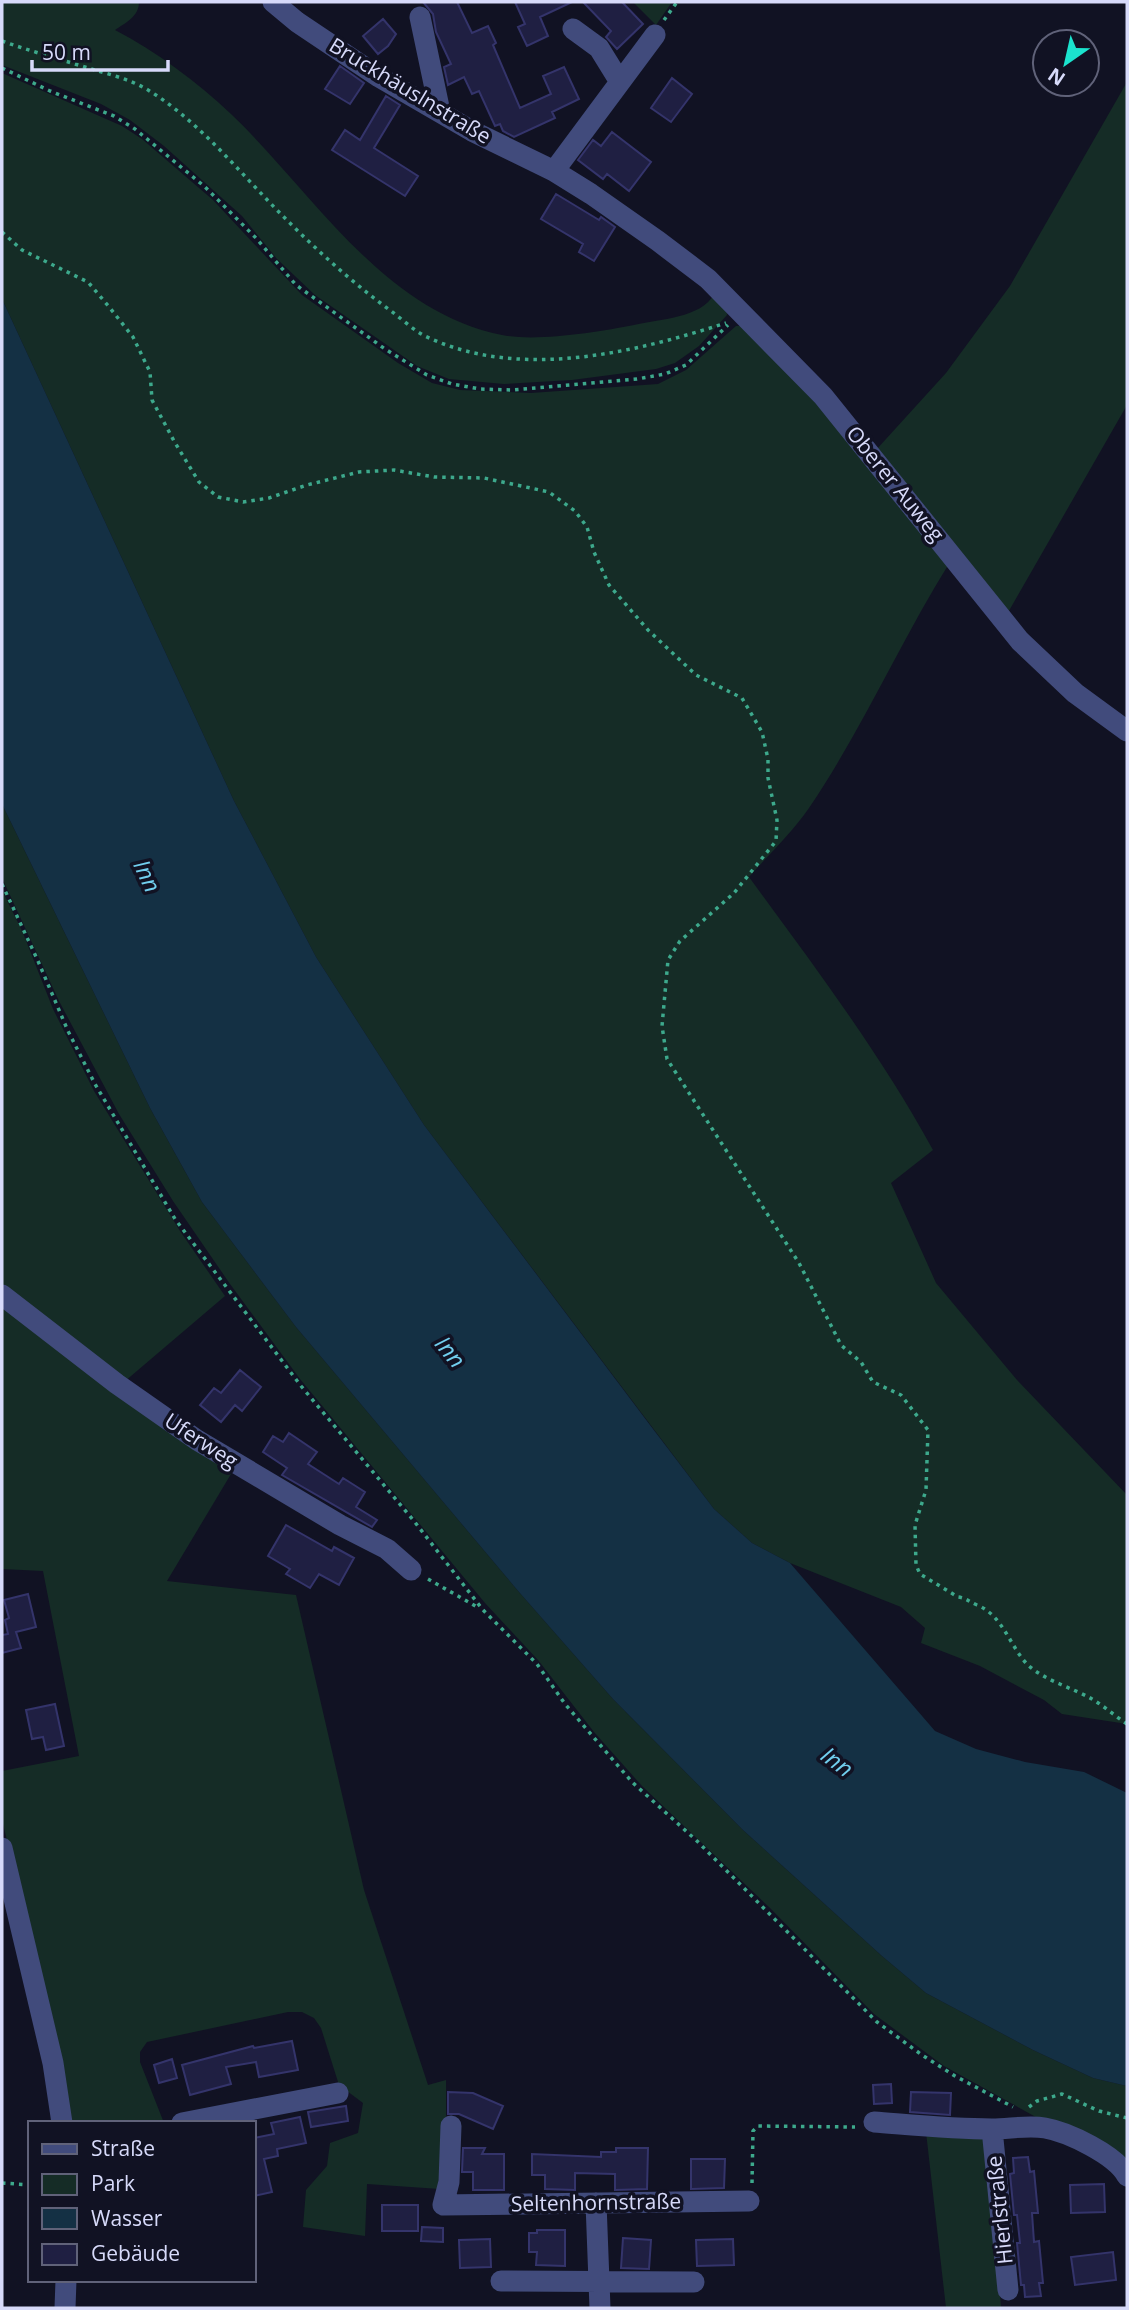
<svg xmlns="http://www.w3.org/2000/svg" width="1129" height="2310" font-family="'Open Sans',sans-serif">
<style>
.green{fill:#152c26}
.water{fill:#143044}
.building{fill:#1f1f42;stroke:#34346b;stroke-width:2}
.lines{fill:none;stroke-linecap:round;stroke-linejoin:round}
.path{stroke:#3da98c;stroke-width:3.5;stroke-dasharray:3.5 5;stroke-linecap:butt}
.minor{stroke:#414b7c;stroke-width:21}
.labels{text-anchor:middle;stroke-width:7;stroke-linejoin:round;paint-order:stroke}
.street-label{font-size:21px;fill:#d7dafa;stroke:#111223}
.water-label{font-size:23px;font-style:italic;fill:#71ceee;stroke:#111223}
</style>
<rect width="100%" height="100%" fill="#111223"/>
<!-- green -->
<path class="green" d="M2,2H139C139,17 125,23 115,30C157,52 196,81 231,114C313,192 382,311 502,335C536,342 599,332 634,325C659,319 702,318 714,294L726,304L727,315L699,346L675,363L656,369L572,380L504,384L449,379L417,366L315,295L277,259L242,216L164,146L130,120L101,104L2,65Z
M633,2H672L656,25Z
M2,73L122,126L142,139L213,200L302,295L398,363L432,383L460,390L531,393L658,384L686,370L736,326H742L761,338L950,562C900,642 862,730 809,808C792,833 769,854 749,877C814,966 880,1053 933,1150L891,1183L936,1283L1017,1380L1127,1495V1724L1062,1714L1044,1700L980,1666L921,1643L925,1628L901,1607L790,1563L752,1543L714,1509L424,1125L316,957L234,801L2,299Z
M1127,82V405L1006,616L876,450L946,373L1010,286Z
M2,804L150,1108L202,1202L296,1327L519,1592L613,1699L743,1830L882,1956L926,1993L1033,2050L1093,2078L1127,2086V2162L1043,2121L944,2066L874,2014L770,1908L642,1786L594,1732L538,1660L485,1603L300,1379L230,1284L173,1201L119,1114L59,1001L2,878Z
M2,890L23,933L53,1009L94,1091L180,1231L225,1296L124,1382L2,1289Z
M2,1300L234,1469L167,1581L296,1595L364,1890L428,2085L446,2080V2163L440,2189L367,2184L365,2236L303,2227L306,2190L327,2166L330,2143L358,2133L363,2103L339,2085L321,2028L314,2018L302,2012H288L147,2042L140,2052V2062L164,2123H70L54,2031L2,1820V1771L79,1756L43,1571L2,1569Z
M926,2132H989L1001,2308H946Z"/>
<!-- water -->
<path class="water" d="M2,299L234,801L316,957L424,1125L650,1425L714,1509L752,1543L790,1563L935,1731L976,1749L1025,1762L1084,1772L1127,1793V2086L1093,2078L1033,2050L926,1993L882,1956L743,1830L613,1699L519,1592L296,1327L202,1202L150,1108L2,804Z"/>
<!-- building -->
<path class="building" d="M423,2H457L472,33L488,26L496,43L493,45L520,108L551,94L543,76L564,67L579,99L552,112L555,118L514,137L503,131L500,124L495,126L479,91L472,94L464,77L448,85L444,67L451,64L436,32L433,14Z
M515,2H572L540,17L548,36L527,46L518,27L525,24Z
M583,2H622L643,24L617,49L606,37L611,31Z
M383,19L396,34L388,46L378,54L363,36Z
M340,66L364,83L350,104L325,89Z
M672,78L692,94L671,122L651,108Z
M386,96L400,105L374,148L418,176L405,196L332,150L345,130L360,140Z
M612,132L651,162L629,191L607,174L603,179L578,160L593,140L601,146Z
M556,194L599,220L601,217L615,227L594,261L579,252L583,244L541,219Z
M240,1370L261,1387L242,1411L235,1405L221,1422L200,1405L214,1388L221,1393Z
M289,1433L317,1452L308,1464L339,1484L343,1478L365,1492L356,1507L377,1520L372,1527L282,1475L287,1468L263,1452L273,1436L283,1442Z
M286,1525L332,1551L334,1547L354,1558L339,1585L319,1574L310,1588L286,1574L290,1569L268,1556Z
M28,1594L36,1627L16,1632L21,1648L2,1653V1635L8,1634L5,1620L9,1618L4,1600Z
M55,1704L64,1746L46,1750L43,1737L32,1739L26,1710Z
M292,2041L298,2070L259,2077L256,2062L226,2067L231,2084L190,2095L182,2065L253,2046L254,2048Z
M172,2059L177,2078L159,2083L154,2065Z
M891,2084L892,2103L874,2104L873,2085Z
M448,2092L473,2093L503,2106L493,2129L459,2114H448Z
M911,2092L951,2093L950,2115L910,2112Z
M346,2106L348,2121L311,2127L308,2112Z
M300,2117L306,2143L277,2149L278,2156L264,2159L272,2192L254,2196V2138L274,2134L271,2123Z
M463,2148H485L482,2154H504V2190H473V2172H462Z
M616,2148H648L647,2189L615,2190V2174L575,2173V2190L545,2189V2175H532V2154L601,2157V2152H616Z
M1028,2157L1030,2172L1034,2171L1038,2213H1032L1034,2242L1039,2241L1043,2283H1039L1041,2296L1025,2297L1024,2285H1021L1017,2243H1020L1017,2215H1014L1010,2174L1014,2173L1013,2158Z
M691,2159H725L724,2188L691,2189Z
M1104,2184L1105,2212L1071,2213L1070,2185Z
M382,2205H418V2231H382Z
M422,2227L443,2228V2242L421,2241Z
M537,2230H565V2266L536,2265L537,2252H529V2233H537Z
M623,2238L651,2240L649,2269L621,2268Z
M490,2239L491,2267L460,2268L459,2240Z
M733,2239L734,2265L697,2266L696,2240Z
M1113,2252L1116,2280L1075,2285L1071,2257Z"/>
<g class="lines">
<!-- path -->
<path class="path" d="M664,20L677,2
M2,41C30,51 59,59 88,68C108,74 130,79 148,90C197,120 236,168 276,209C312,246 349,280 391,311C402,319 413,330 425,336C518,381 633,353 726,323
M2,68L50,91L114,116L135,129L204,186L256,238L296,285L385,349L427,375L452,384L480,389L512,390L637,379L665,374L686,365L728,325
M2,232L22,250L88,282L110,308L133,337L150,372L152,400L174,441L199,482L218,497L243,502L269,498L307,485L359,472L394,470L434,477L484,478L549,492L575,511L587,527L594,552L609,585L648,630L696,675L742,698L762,732L768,759V778L777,820L776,841L734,893L680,941L668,960L662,1026L667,1059L799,1263L841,1345L861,1362L873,1382L901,1395L928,1430L926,1490L915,1525L916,1565L920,1574L958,1597C966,1598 970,1602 977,1605C1004,1616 1010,1648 1029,1666C1046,1681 1073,1688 1092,1699C1104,1706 1115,1716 1127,1724
M2,884L38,961L68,1031L95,1084L175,1219L301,1386L414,1521L483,1610L537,1664L565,1704L632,1782L697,1841L877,2022L922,2055L955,2076L1013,2107
M428,1579L479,1608
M1029,2107L1037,2101L1062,2094L1099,2111L1127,2118
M2,2183L30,2185
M752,2183L753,2131L758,2126L855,2127"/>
<!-- minor -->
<path class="minor" d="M273,2L297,22L379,77L472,131L554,171L591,194L658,241L708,279L823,396L1020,641L1075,693L1127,731
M420,17L440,112
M573,29L599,48L620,82
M554,171L655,35
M2,1295L117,1384L197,1440L340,1525L387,1549L411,1570
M2,1848L53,2063L62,2123
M874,2122C913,2125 953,2129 992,2129C1009,2129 1028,2125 1045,2128C1068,2132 1116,2155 1127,2176
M182,2123L338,2093
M451,2126L449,2182L443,2205L749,2201
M992,2129L1008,2290
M596,2203L600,2308
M501,2281L694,2282
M65,2308L66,2280"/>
</g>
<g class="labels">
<!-- street labels -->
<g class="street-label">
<text transform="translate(410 91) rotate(31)" y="7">Bruckhäuslnstraße</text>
<text transform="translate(895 484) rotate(51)" y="7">Oberer Auweg</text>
<text transform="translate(201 1441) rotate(33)" y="7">Uferweg</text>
<text transform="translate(596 2203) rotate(-1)" y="7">Seltenhornstraße</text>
<text transform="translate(1000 2210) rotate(-96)" y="7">Hierlstraße</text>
</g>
<!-- water labels -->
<g class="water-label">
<text transform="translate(147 876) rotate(65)" y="8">Inn</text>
<text transform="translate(450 1352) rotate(51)" y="8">Inn</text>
<text transform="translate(837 1762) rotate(37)" y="8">Inn</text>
</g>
</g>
<!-- border -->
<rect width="1129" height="2310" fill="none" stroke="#d7dafa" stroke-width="7"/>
<!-- legend -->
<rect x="28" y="2121" width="228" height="161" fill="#111223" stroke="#606279" stroke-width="2"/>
<rect x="42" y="2144" width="35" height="10" fill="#414b7c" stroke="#606279" stroke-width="2"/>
<text x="91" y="2156" font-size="21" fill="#d7dafa">Straße</text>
<rect x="42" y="2174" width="35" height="21" fill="#152c26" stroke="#606279" stroke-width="2"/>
<text x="91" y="2191" font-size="21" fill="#d7dafa">Park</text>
<rect x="42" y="2208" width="35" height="21" fill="#143044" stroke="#606279" stroke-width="2"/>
<text x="91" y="2226" font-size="21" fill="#d7dafa">Wasser</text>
<rect x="42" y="2244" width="35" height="21" fill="#1f1f42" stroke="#606279" stroke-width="2"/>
<text x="91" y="2261" font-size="21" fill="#d7dafa">Gebäude</text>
<!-- north arrow -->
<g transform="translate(1066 63) rotate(214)"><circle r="33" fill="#111223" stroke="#606279" stroke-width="2"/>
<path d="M0-5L12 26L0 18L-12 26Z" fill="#1be3ce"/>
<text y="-10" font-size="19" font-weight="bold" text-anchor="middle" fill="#d7dafa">N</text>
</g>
<!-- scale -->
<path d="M32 60v10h136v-10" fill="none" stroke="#d7dafa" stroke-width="3.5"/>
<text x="42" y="60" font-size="21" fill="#d7dafa" stroke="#111223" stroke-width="5" paint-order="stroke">50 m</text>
</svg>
